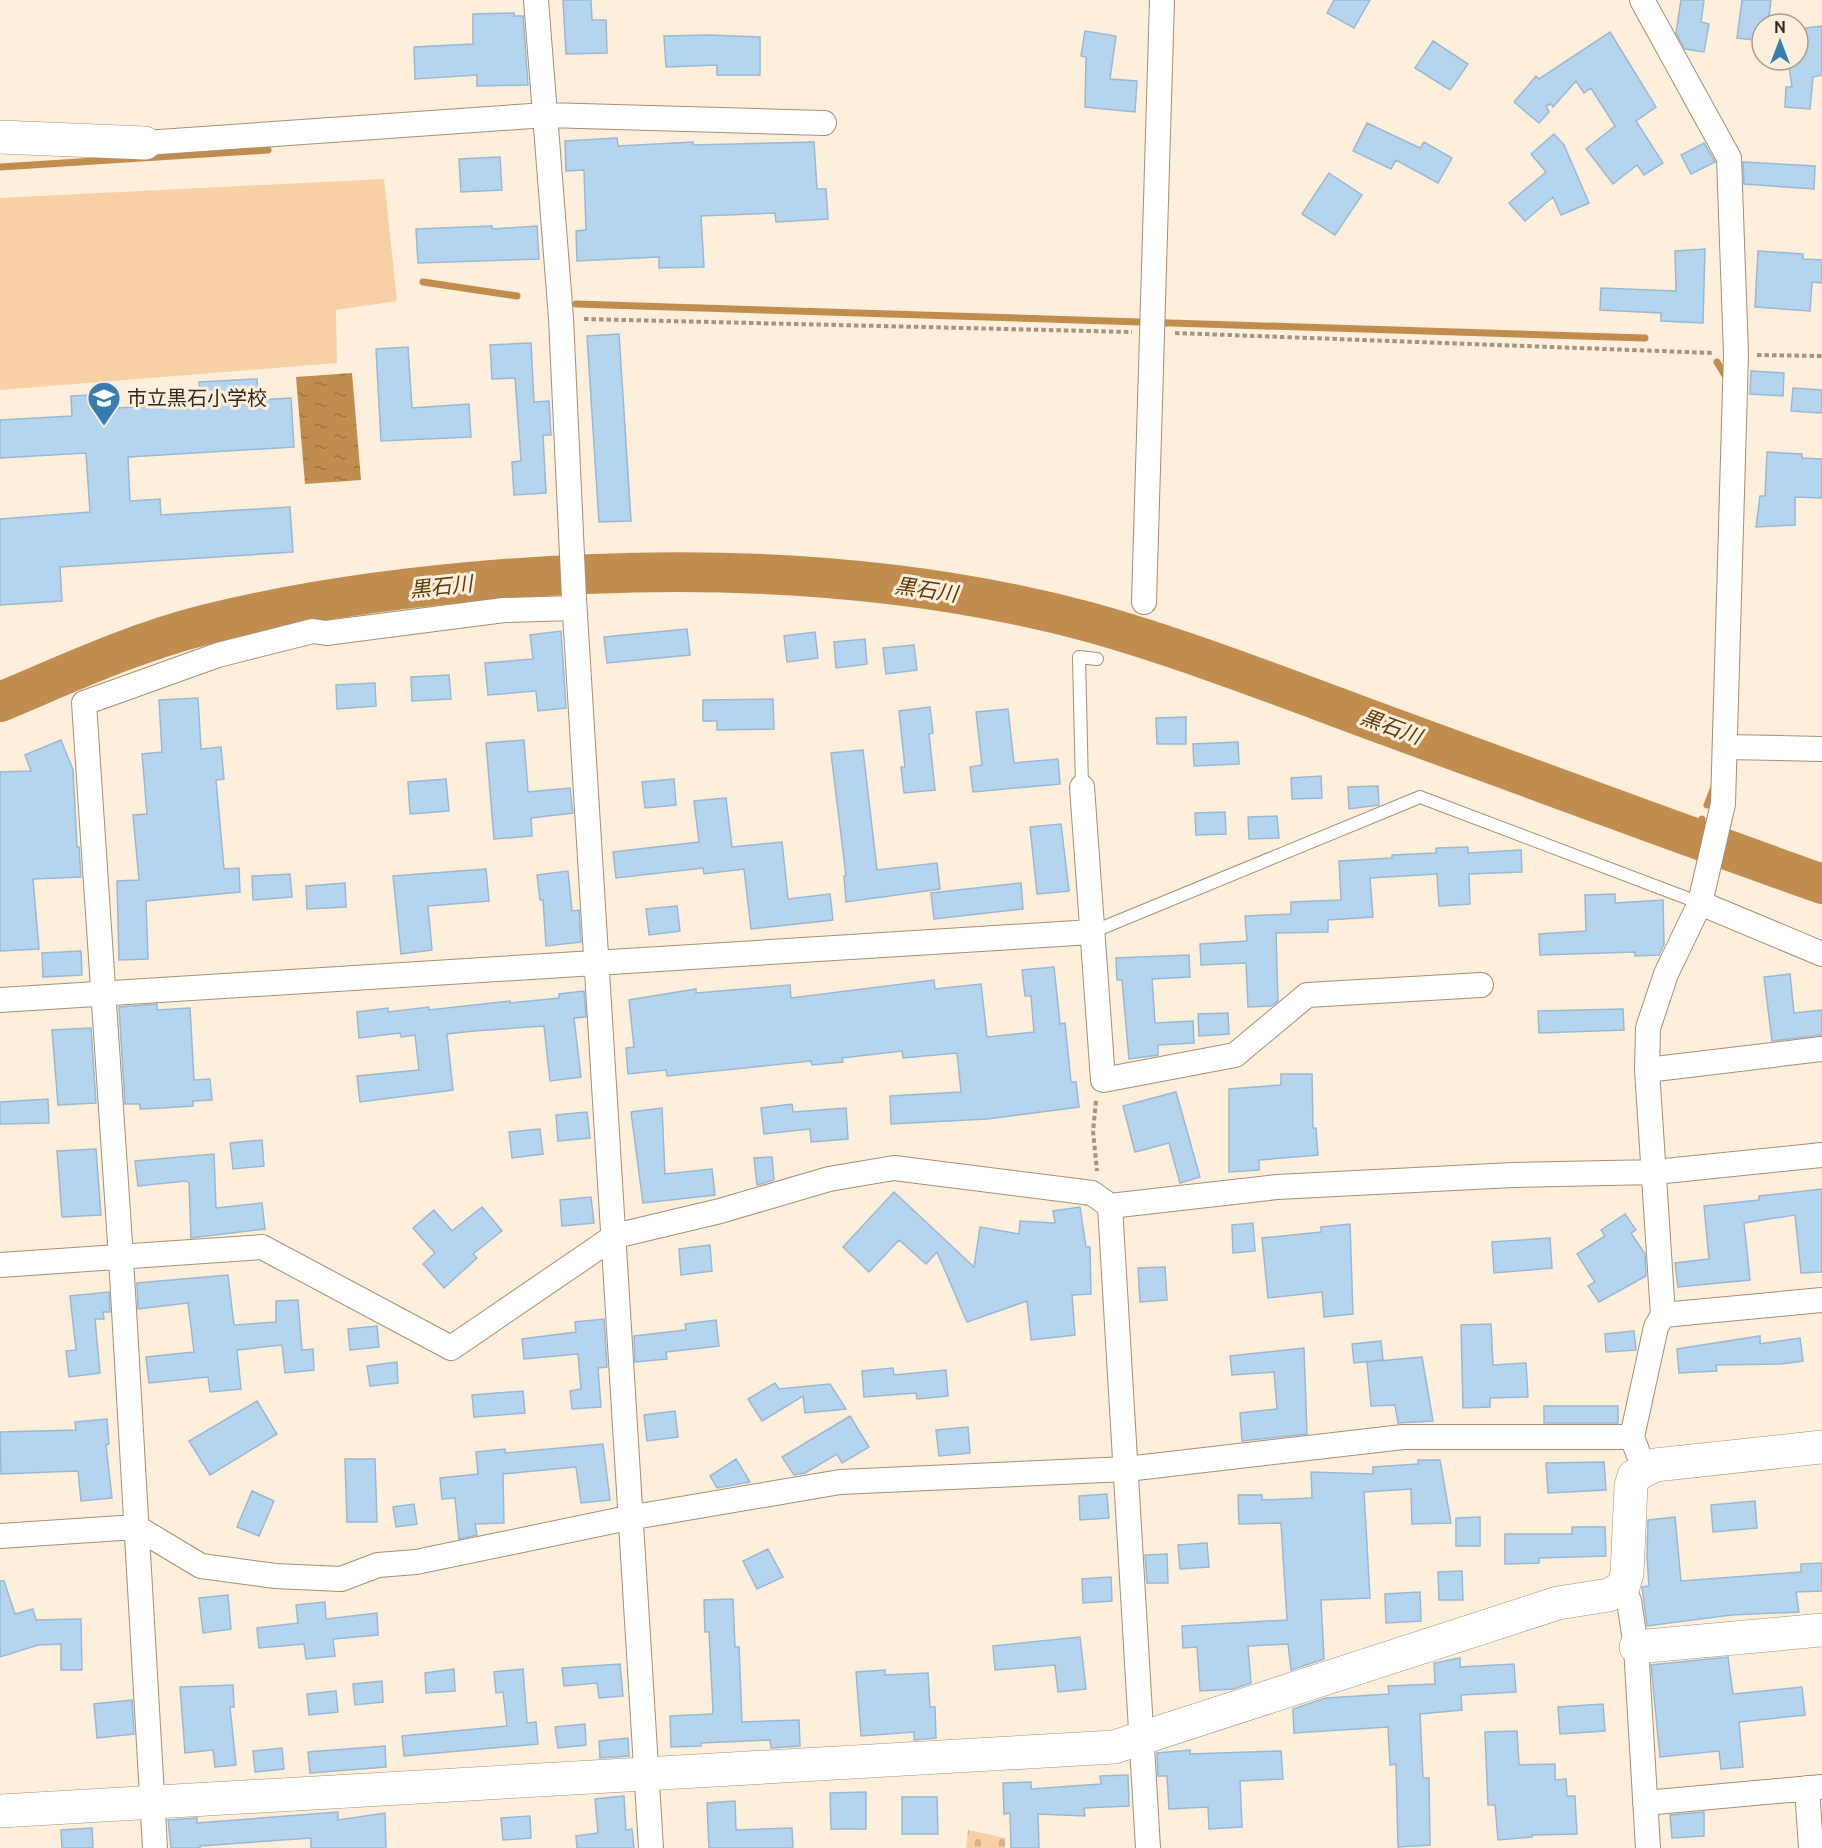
<svg xmlns="http://www.w3.org/2000/svg" width="1822" height="1848" font-family="Ubuntu,'Noto Sans JP',sans-serif">
<style>
.green{fill:#f8d0a5}
.cemetery{fill:url(#cemetery-stones)}
.water{fill:url(#water-ripples)}
.lines{fill:none;stroke-linecap:round;stroke-linejoin:round}
.stream{stroke:#c18d4f;stroke-width:7}
.river{stroke:#c18d4f;stroke-width:40}
.building{fill:#b5d4ee;stroke:#9ab8d2;stroke-width:1.5}
.lane-casing{stroke:#a78e72;stroke-width:14}
.street-casing{stroke:#a78e72;stroke-width:26}
.secondary-casing{stroke:#a78e72;stroke-width:34}
.path{stroke:#a19485;stroke-width:4;stroke-dasharray:4.5 3;stroke-linecap:butt}
.lane{stroke:#fff;stroke-width:12}
.street{stroke:#fff;stroke-width:24}
.secondary{stroke:#fff;stroke-width:33}
.labels{text-anchor:middle;stroke-width:6;stroke-linejoin:round;paint-order:stroke}
.poi-label{font-size:20px;fill:#32281d;stroke:#feeedc;text-anchor:start}
.water-label{font-size:21px;font-style:italic;fill:#5e3a07;stroke:#feeedc}
</style>
<defs>
<pattern id="cemetery-stones" width="16" height="16" patternUnits="userSpaceOnUse" patternTransform="scale(1.5)"><rect width="16" height="16" fill="#f8d0a5"/><path d="M2 7V4a2 2 0 0 1 4 0v3zM10 15v-3a2 2 0 0 1 4 0v3z" fill="#d5b38e"/></pattern>
<pattern id="water-ripples" width="26" height="14" patternUnits="userSpaceOnUse" patternTransform="scale(1.5)"><rect width="26" height="14" fill="#c18d4f"/><path d="M2 4q2-2 4 0t4 0M15 11q2-2 4 0t4 0" fill="none" stroke="#9d7341"/></pattern>
</defs>
<rect width="100%" height="100%" fill="#feeedc"/>
<!-- green -->
<path class="green" d="M384,179L397,301L336,310L337,363L0,390V198Z"/>
<!-- cemetery -->
<path class="cemetery" d="M968,1830L1005,1838V1848H966Z"/>
<!-- water -->
<path class="water" d="M352,373L361,480L305,484L296,377Z"/>
<g class="lines">
<!-- stream -->
<path class="stream" d="M0,167L268,150
M423,282L517,296
M576,304L1645,338
M1717,362L1726,377
M1707,805L1714,787
M1695,839L1702,819"/>
<!-- river -->
<path class="river" d="M0,702C67,674 133,643 204,625C302,600 403,587 504,579C699,564 899,571 1089,622C1189,650 1287,689 1385,725C1530,778 1676,832 1822,884"/>
</g>
<!-- building -->
<path class="building" d="M563,0H591L592,20H606L607,53L566,54Z
M1334,0H1370L1354,28L1327,13Z
M1681,0H1704L1701,22L1709,24L1704,52L1685,49L1676,33Z
M1742,0H1771L1768,24H1762V41L1737,38Z
M514,13V16H523L528,85L477,86V75L415,79L414,47L473,44V14Z
M1822,26V75L1813,77L1810,109L1785,107L1786,87H1792L1788,60H1798V29Z
M1085,31L1116,36L1110,79L1137,81L1135,112L1085,107L1086,57L1081,56Z
M1610,32L1656,107L1636,121L1663,163L1644,175L1637,165L1613,184L1586,149L1615,126L1591,88L1584,93L1576,81L1553,107L1551,104L1546,106L1549,112L1539,123L1514,102L1536,76L1539,79Z
M708,35L760,37V75H717V65L666,67L664,36Z
M1433,41L1468,64L1450,90L1415,68Z
M1367,123L1420,148L1424,142L1452,158L1438,183L1396,160L1391,169L1353,151Z
M1554,134L1564,145L1589,203L1561,215L1553,197L1525,221L1509,203L1546,172L1531,154Z
M617,138L618,146L693,142V145L814,142L817,189H826L828,219L776,222L775,213L701,216L704,267L659,268V257L577,261L576,231L586,230L584,170L566,171L565,141Z
M1704,143L1715,162L1691,174L1681,155Z
M500,157L502,190L461,192L459,159Z
M1743,162L1815,166L1814,189L1744,184Z
M1329,173L1362,195L1335,235L1302,214Z
M492,226V229L537,226L539,259L418,263L416,229Z
M1705,249L1703,323L1661,321V313L1600,310L1601,288L1676,291L1675,251Z
M1758,251L1803,254V259L1822,260V283L1812,282L1810,311L1755,307Z
M619,334L631,521L599,522L587,336Z
M531,343L534,402L549,401L551,435H543L546,493L514,495L512,462L521,461L515,378L492,379L490,345Z
M408,347L412,408L469,404L471,437L381,441L376,349Z
M1751,371L1784,373L1783,396L1750,394Z
M257,379L258,400L291,398L294,447L128,457L130,501L160,499L161,515L290,507L293,552L60,567L62,601L0,605V519L90,512L86,453L0,458V420L72,416L71,396L115,394L116,408L201,403L199,382Z
M1793,388L1822,390V413L1791,411Z
M1767,452L1802,454V458L1822,459V498L1795,497V525L1756,527L1760,496H1765Z
M687,629L690,655L607,663L604,637Z
M561,631L566,708L538,711L536,691L488,695L485,663L533,659L530,635Z
M815,632L818,658L787,662L784,636Z
M865,639L867,664L836,668L834,642Z
M914,645L917,670L886,674L883,648Z
M449,675L451,699L412,701L411,677Z
M375,683L376,706L337,709L336,685Z
M198,698L201,749L221,747L224,779L216,780L224,869L239,868L240,892L146,901L148,959L119,960L117,881L139,880L133,815L147,814L142,754L162,752L159,700Z
M773,699L774,729L717,730V721H703V700Z
M930,707L933,733L929,734L935,790L904,793L901,767H905L899,711Z
M1008,709L1014,763L1058,759L1060,784L973,792L970,767L982,765L976,712Z
M1186,717V744H1157L1156,718Z
M61,740L73,770L77,847H79L81,877L33,879L39,949L0,951V772L31,771L25,755Z
M524,740L528,792L570,788L573,813L531,818L532,836L494,839L486,743Z
M1238,742L1239,764L1194,766L1193,744Z
M863,750L877,870L937,863L940,889L846,902L844,876H846L831,753Z
M1321,776L1322,798L1292,799L1291,778Z
M446,779L449,811L410,814L408,782Z
M674,779L676,805L645,808L642,782Z
M1378,786L1379,805L1349,809L1348,787Z
M726,798L732,847L782,842L788,899L830,894L833,920L751,929L744,869L704,874L703,868L616,878L613,852L699,842L694,801Z
M1225,812L1226,834L1196,835L1195,813Z
M1277,816L1279,838L1249,839L1248,817Z
M1061,824L1069,891L1037,894L1030,827Z
M1468,847V853L1521,850L1522,872L1469,874L1470,904L1439,906L1437,874L1370,878L1373,917L1328,920V932L1276,933L1278,1001L1271,1006L1248,1007L1246,963L1201,965L1200,944L1247,941L1245,916L1291,914V902L1341,900L1339,861L1392,858V855L1436,853V848Z
M486,869L489,901L428,906L432,950L401,954L393,876Z
M568,871L572,911L579,910L581,942L546,946L543,900H540L537,875Z
M290,874L292,897L253,900L252,876Z
M345,883L346,907L307,909L306,886Z
M1021,883L1023,909L934,919L931,893Z
M1615,894V903L1663,900L1664,944L1659,955L1635,956V952L1540,955L1539,934L1586,931L1585,895Z
M677,906L680,931L649,935L646,909Z
M81,951L82,975L43,977L42,953Z
M1189,955L1190,977L1152,979L1155,1023L1193,1021L1194,1043L1158,1045V1055L1129,1059L1122,980H1117L1116,958Z
M1054,967L1060,1024L1065,1023L1071,1082H1076L1079,1107L987,1119L891,1124L890,1096L961,1092L957,1053L903,1058L902,1051L842,1058L843,1062L812,1065L811,1061L667,1076L666,1070L628,1074L626,1048L634,1047L629,1000L696,989V993L790,985L791,998L934,980L935,989L981,984L987,1037L1034,1032L1031,996H1025L1022,970Z
M1790,974L1794,1013L1822,1010V1035L1772,1041L1764,977Z
M584,991L586,1017L574,1018L581,1077L550,1081L544,1026L474,1031L447,1034L453,1090L360,1102L357,1076L419,1070L415,1035L401,1037L400,1033L359,1038L357,1012L388,1008V1012L429,1007V1010L510,1001V1003L559,998V994Z
M157,1004V1010L190,1008L194,1080L210,1079L212,1100L193,1101V1106L162,1108L140,1109V1104H125L119,1007Z
M1623,1009L1624,1030L1539,1033L1538,1011Z
M1228,1013L1229,1034L1199,1036L1198,1014Z
M91,1028L96,1103L58,1105L52,1030Z
M1281,1074H1312L1313,1128H1316L1318,1155L1259,1160V1170L1229,1172V1089L1281,1085Z
M1176,1092L1200,1177L1180,1183L1169,1143L1135,1152L1123,1106Z
M48,1099L49,1123L0,1124V1102Z
M792,1104L793,1112L846,1108L848,1139L811,1142L810,1129L764,1134L761,1108Z
M662,1108L665,1174L712,1169L715,1195L643,1203L631,1112Z
M587,1112L590,1138L558,1141L556,1115Z
M540,1129L543,1154L512,1158L509,1132Z
M262,1140L264,1166L233,1169L230,1143Z
M96,1149L101,1215L62,1217L57,1151Z
M214,1154L216,1208L262,1203L265,1229L191,1238L189,1183L186,1181L138,1186L135,1161Z
M772,1157L774,1180L757,1185L754,1158Z
M1822,1189V1272L1801,1273L1795,1215L1744,1223L1750,1280L1678,1287L1675,1263L1709,1259L1704,1206L1759,1200V1196Z
M894,1192L974,1267L980,1227L1019,1234L1020,1221L1055,1223L1053,1211L1080,1207L1086,1247H1090L1091,1294L1072,1295L1075,1335L1031,1340L1027,1301L967,1322L937,1252L926,1264L899,1240L869,1272L843,1247Z
M591,1197L594,1223L562,1226L560,1200Z
M482,1207L502,1231L473,1254L477,1258L444,1288L423,1264L435,1253L413,1228L434,1210L452,1231Z
M1625,1214L1636,1230L1631,1233L1645,1254L1646,1276L1599,1302L1588,1286L1595,1282L1577,1254L1605,1236L1601,1230Z
M1253,1223L1255,1251L1233,1253L1232,1225Z
M1350,1224L1353,1314L1324,1317L1322,1292L1268,1298L1262,1238L1321,1232V1227Z
M1550,1238L1552,1268L1494,1273L1492,1242Z
M710,1245L712,1271L681,1275L679,1249Z
M1165,1267L1167,1300L1140,1302L1138,1268Z
M228,1275L234,1325L276,1322V1301L298,1300L302,1350L313,1349L314,1370L285,1373L282,1345L237,1350L241,1389L210,1392L208,1377L149,1383L146,1357L194,1352L188,1303L138,1309L137,1283Z
M109,1292L110,1312H103L104,1319H95L100,1373L69,1377L66,1351L76,1350L70,1296Z
M604,1319L607,1367L598,1368L601,1407L572,1409L570,1391L581,1389L578,1354L524,1359L522,1339L576,1332L575,1322Z
M716,1320L719,1346L666,1352L667,1359L635,1362L634,1336L686,1330L685,1324Z
M1491,1324L1493,1365L1526,1363L1528,1397L1490,1398V1407L1463,1408L1461,1325Z
M377,1326L379,1347L350,1350L348,1329Z
M1634,1331L1636,1350L1606,1352L1605,1334Z
M1760,1336V1344L1800,1338L1803,1361L1780,1364L1716,1365L1717,1371L1679,1373L1677,1349Z
M1381,1341L1383,1360L1354,1363L1352,1344Z
M1304,1348L1307,1434L1242,1441L1240,1413L1277,1409L1274,1372L1232,1375L1230,1356Z
M1422,1357L1433,1421L1398,1423L1395,1405L1371,1406L1367,1362Z
M397,1362L398,1383L370,1386L367,1366Z
M893,1368L894,1375L946,1370L948,1396L917,1399L916,1393L864,1397L862,1371Z
M775,1383L779,1389L830,1384L846,1409L805,1413L803,1396L762,1421L748,1399Z
M523,1391L525,1413L474,1417L472,1395Z
M257,1401L277,1434L210,1475L189,1441Z
M1544,1406H1618V1423H1544Z
M675,1411L678,1437L647,1441L644,1415Z
M850,1416L869,1447L842,1463L837,1454L805,1473L794,1475L782,1457Z
M107,1419L109,1444L106,1445L112,1498L81,1501L78,1471L1,1474L0,1432L76,1430L75,1422Z
M968,1427L970,1453L939,1456L936,1430Z
M603,1444L610,1500L581,1503L576,1467L503,1474L504,1523L475,1524L477,1535L459,1539L455,1498L442,1499L440,1478L478,1474L476,1452L505,1449V1453Z
M345,1459H375L377,1522H347Z
M736,1459L750,1482L717,1488L710,1476Z
M1418,1460H1440L1451,1523L1412,1524L1411,1489L1364,1492L1370,1598L1321,1600L1324,1659L1291,1670L1288,1644L1248,1646L1251,1683L1233,1689L1200,1691L1197,1647L1183,1648L1182,1626L1287,1620L1281,1523L1239,1524L1238,1495H1262V1500L1312,1498L1311,1472L1373,1474V1467L1418,1464Z
M1604,1462L1606,1490L1548,1493L1546,1463Z
M252,1491L274,1501L259,1536L237,1527Z
M1107,1494L1109,1518L1080,1520L1079,1496Z
M1755,1501L1757,1528L1713,1532L1711,1505Z
M414,1504L417,1524L396,1527L393,1507Z
M1480,1517V1546H1456V1518Z
M1675,1517L1681,1581L1801,1572V1564L1822,1563V1591L1796,1592L1799,1612L1731,1615L1647,1626L1642,1587L1649,1586L1647,1557L1648,1520Z
M1572,1527H1605L1606,1556L1539,1558V1563L1505,1564V1534H1572Z
M1207,1543L1209,1567L1180,1569L1178,1545Z
M768,1549L783,1577L757,1589L743,1561Z
M1167,1554L1168,1583H1147L1145,1555Z
M1462,1571L1463,1600H1439L1438,1572Z
M1111,1577L1112,1601L1083,1603L1082,1579Z
M0,1581H4L15,1614L33,1609L36,1620L81,1619L82,1670H61V1644L38,1645L0,1657Z
M1420,1592L1421,1621L1386,1623L1385,1594Z
M228,1595L231,1629L203,1633L199,1598Z
M733,1599L735,1647H739L742,1722L799,1720L800,1746L771,1748L770,1740L701,1743V1746L671,1747L670,1716L712,1714L713,1711L709,1632H705L704,1600Z
M325,1602L326,1619L377,1613L378,1635L333,1639L335,1656L306,1659L304,1644L259,1648L257,1628L298,1623L296,1605Z
M1080,1637L1086,1689L1058,1692L1055,1665L995,1670L993,1646Z
M1728,1657L1733,1694L1802,1687L1805,1715L1739,1722L1743,1767L1721,1769L1719,1751L1660,1757L1651,1665Z
M1460,1658V1667L1514,1664L1516,1692L1461,1695L1462,1710L1420,1714L1423,1778H1429L1430,1845L1398,1847L1396,1764L1390,1765L1388,1727L1294,1733L1293,1709L1326,1698L1389,1694L1388,1686L1435,1684L1434,1663Z
M620,1664L623,1696L599,1698L597,1683L564,1686L562,1668Z
M454,1669L455,1691L426,1693L425,1673Z
M523,1669L527,1723L536,1722L538,1744L404,1756L402,1736L507,1726L503,1692L496,1693L494,1672Z
M885,1670V1675L928,1673L930,1707H935L936,1738L914,1740V1732L861,1736L856,1672Z
M382,1681L383,1702L355,1705L353,1684Z
M233,1685L234,1707H230L236,1765L215,1767L213,1750L185,1753L180,1687Z
M336,1691L338,1712L309,1715L307,1694Z
M132,1700L134,1734L97,1738L94,1704Z
M1603,1704L1605,1731L1560,1734L1558,1707Z
M585,1724L586,1745L558,1748L555,1727Z
M1517,1731L1519,1765L1555,1764V1780L1566,1779L1567,1796H1575L1577,1834L1532,1835V1837L1498,1840L1495,1805H1488L1485,1732Z
M628,1738L629,1756L600,1758L599,1741Z
M385,1746L386,1767L310,1773L308,1752Z
M282,1748L284,1769L255,1772L253,1751Z
M1190,1750V1754L1281,1751L1283,1779L1240,1781L1242,1827L1209,1829L1208,1807L1169,1809L1167,1776H1158L1157,1753Z
M1128,1775L1129,1806L1084,1808L1085,1816L1038,1814L1039,1848H1011L1010,1813L1004,1814L1003,1783L1031,1782V1789L1101,1784L1100,1776Z
M866,1792V1829H831L830,1793Z
M624,1796L626,1830L632,1829L634,1848H577L576,1836L598,1833L595,1799Z
M902,1797H937L938,1834H902Z
M735,1801L736,1830L792,1828L793,1848H709L707,1803Z
M338,1812V1820L385,1813L386,1848H311V1838L200,1846V1848H171L168,1820L197,1818V1823Z
M1704,1812V1836L1672,1838L1670,1815Z
M530,1816L531,1838L503,1840L501,1818Z
M92,1828L93,1848H62L61,1830Z"/>
<g class="lines">
<!-- lane casing -->
<g class="lane-casing">
<path id="lane" d="M1082,787L1079,657L1097,659
M1092,932L1420,797L1700,903"/>
</g>
<!-- street casing -->
<g class="street-casing">
<path id="street" d="M536,0L561,318L574,598L651,1848
M145,143L546,115L824,123
M1144,602L1162,0
M1727,747L1822,749
M1082,787L1103,1080L1235,1055L1307,995L1481,985
M1700,903L1822,954
M0,1000L1092,932
M1647,1070L1822,1049
M1110,1206L1148,1848
M0,1265L262,1247L451,1348L615,1236L720,1211L829,1179L894,1168L1092,1193L1110,1206L1277,1187L1513,1175L1655,1172L1822,1155
M1663,1315L1822,1300
M1638,1453L1632,1437L1656,1327L1663,1315L1647,1070L1648,1028L1666,974L1700,903L1723,804L1736,354L1729,158L1642,0
M0,1536L136,1527L201,1566L275,1576L341,1579L378,1565L416,1562L628,1518L840,1482L1127,1469L1403,1437H1632
M1623,1587L1629,1601L1636,1647L1648,1848
M1807,1788L1811,1848
M1645,1803L1822,1787
M155,1848L121,1258L84,703L218,655L313,631L326,633L504,610L574,608"/>
</g>
<!-- secondary casing -->
<g class="secondary-casing">
<path id="secondary" d="M0,137L145,143
M1636,1647L1822,1630
M0,1811L1114,1747L1558,1603L1609,1595L1623,1587L1627,1574L1631,1486L1634,1476L1655,1465L1822,1447"/>
</g>
<!-- path -->
<path class="path" d="M584,319L1132,332
M1175,333L1713,353
M1757,355L1822,356
M1096,1101L1093,1131L1097,1171"/>
<!-- lane -->
<use href="#lane" class="lane"/>
<!-- street -->
<use href="#street" class="street"/>
<!-- secondary -->
<use href="#secondary" class="secondary"/>
</g>
<!-- icons -->
<defs>
<g id="school-pin" transform="scale(1.725)"><path d="M0 17L-7.5 6A9.5 9.5 0 1 1 7.5 6Z" fill="#367eb2" stroke="#feeedc"/><path d="M0-5L7-2L0 1L-7-2ZM-4 1L0 2.5L4 1V4Q0 6-4 4Z" fill="#fff"/></g>
</defs>
<g fill-rule="evenodd">
<use href="#school-pin" x="104" y="398"/>
</g>
<g class="labels">
<!-- poi labels -->
<g class="poi-label">
<text x="127" y="405">市立黒石小学校</text>
</g>
<!-- water labels -->
<g class="water-label">
<text transform="translate(441 587) rotate(-6)" y="7">黒石川</text>
<text transform="translate(926 590) rotate(8)" y="7">黒石川</text>
<text transform="translate(1391 727) rotate(20)" y="7">黒石川</text>
</g>
</g>
<!-- north arrow -->
<g transform="translate(1780 42)"><circle r="28" fill="#feeedc" stroke="#ac9f90" stroke-width="1.5"/>
<path d="M0-4.5L10 22L0 15L-10 22Z" fill="#367eb2"/>
<text y="-9" font-size="16" font-weight="bold" text-anchor="middle" fill="#32281d">N</text>
</g>
</svg>
